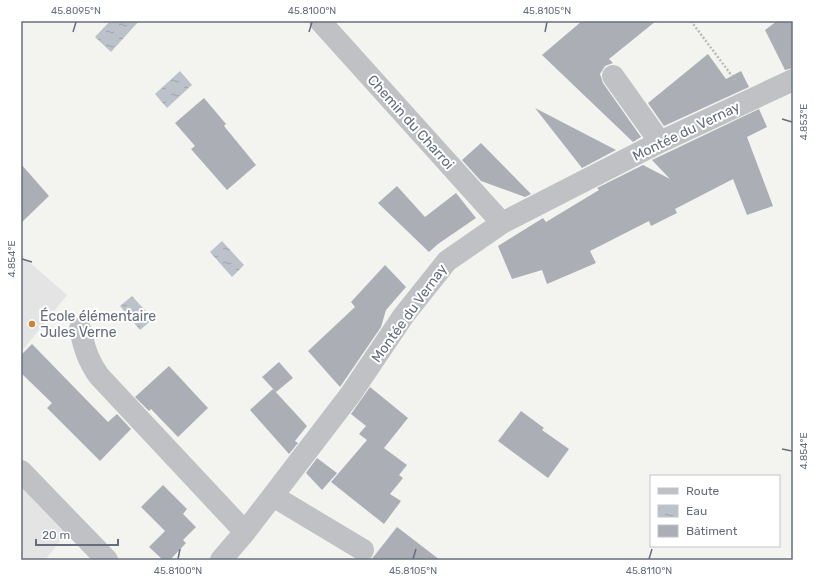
<svg xmlns="http://www.w3.org/2000/svg" width="814" height="581" font-family="Rubik,sans-serif">
<style>
.built{fill:#e4e4e4}
.water{fill:url(#water-ripples)}
.building{fill:#abaeb5}
.lines{fill:none;stroke-linecap:round;stroke-linejoin:round}
.path{stroke:#b9babd;stroke-width:2.5;stroke-dasharray:2 2;stroke-linecap:butt}
.minor{stroke:#bfc1c5;stroke-width:22}
.ticks{fill:none;stroke:#656d7e;stroke-width:1.5}
.poi-dot{fill:#d28032;stroke:#fff;stroke-width:1.5}
.labels{text-anchor:middle;stroke-width:4;stroke-linejoin:round;paint-order:stroke}
.street-label{font-size:14px;fill:#656d7e;stroke:#fff}
.poi-label{font-size:14px;fill:#656d7e;stroke:#fff;text-anchor:start}
.neatline{fill:none;stroke:#656d7e;stroke-width:1.5}
.ticks-label{font-size:10px;text-anchor:middle;fill:#656d7e}
</style>
<defs>
<pattern id="water-ripples" width="26" height="14" patternUnits="userSpaceOnUse"><rect width="26" height="14" fill="#bcc2c9"/><path d="M2 4q2-2 4 0t4 0M15 11q2-2 4 0t4 0" fill="none" stroke="#9ca2a8"/></pattern>
</defs>
<rect width="100%" height="100%" fill="#f3f4f0"/>
<!-- built -->
<path class="built" d="M21,255L67,295L21,352Z
M21,483L68,531L45,560H21Z"/>
<!-- water -->
<path class="water" d="M110,21H139L111,52L95,37Z
M180,71L192,85L167,108L155,94Z
M222,241L244,265L232,277L210,252Z
M132,296L153,319L140,330L120,306Z"/>
<!-- building -->
<path class="building" d="M582,21H656L609,59L613,63L605,66L600,74L603,83L641,137L633,142L542,55Z
M777,21H793V68L785,70L765,30Z
M708,54L726,79L741,71L749,87L664,126L648,103Z
M204,98L226,124L224,126L256,165L227,190L191,149L195,146L175,123Z
M535,108L616,150L582,168Z
M759,109L767,127L747,137L773,206L747,215L733,179L675,209L677,213L651,226L649,221L590,251L596,263L547,284L542,270L512,279L498,246L543,218L546,222L599,190L597,188L643,165L670,179L652,160Z
M481,143L531,194L525,197L481,181L462,160Z
M21,164L49,196L21,223Z
M397,186L425,217L456,193L476,218L438,244L429,252L378,203Z
M385,265L406,287L386,310L381,327L340,387L308,351L355,307L351,302Z
M32,344L108,422L117,414L131,429L100,461L47,408L52,403L21,373V355Z
M279,362L293,378L276,392L262,377Z
M169,366L208,408L178,437L151,409L149,411L135,397Z
M370,387L408,418L384,448L407,465L399,475L403,478L390,494L401,501L384,524L331,482L367,440L359,434L366,426L351,414Z
M273,389L307,426L295,441L298,443L289,454L250,410Z
M521,411L544,428L542,430L569,449L548,478L498,441Z
M317,458L337,473L322,490L306,473Z
M163,485L187,509L183,514L196,527L183,540L186,543L170,560H163L149,547L165,531L141,507Z
M397,527L440,560H371Z"/>
<g class="lines">
<!-- path -->
<path class="path" d="M691,21L735,80"/>
<!-- minor -->
<path class="minor" d="M320,21L502,223
M613,76L660,142
M80,329C84,347 88,361 99,376L245,532
M21,471L107,560
M273,496L363,550
M221,560L245,532L350,395L404,315L447,261L502,223L660,142L793,80"/>
</g>
<!-- ticks -->
<path class="ticks" d="M73,32L76,22M309,32L312,22M545,32L547,22M782,119L792,122M22,259L32,262M782,449L792,451M178,559L180,549M413,559L416,549M649,559L652,549"/>
<!-- markers -->
<circle class="poi-dot" cx="32" cy="324" r="4"/>
<g class="labels">
<!-- street labels -->
<g class="street-label">
<text transform="translate(411 122) rotate(48)" y="5">Chemin du Charroi</text>
<text transform="translate(686 131) rotate(-26)" y="5">Montée du Vernay</text>
<text transform="translate(409 313) rotate(-54)" y="5">Montée du Vernay</text>
</g>
<!-- poi labels -->
<g class="poi-label">
<text x="40" y="321">École élémentaire<tspan x="40" dy="16">Jules Verne</tspan></text>
</g>
</g>
<!-- border -->
<rect width="814" height="581" fill="none" stroke="#ffffff" stroke-width="44"/>
<!-- legend -->
<rect x="650" y="475" width="130" height="72" fill="#ffffff" stroke="#c1c5cb"/>
<rect x="658" y="488" width="20" height="6" fill="#bfc1c5" stroke="#c1c5cb"/>
<text x="686" y="495" font-size="12" fill="#656d7e">Route</text>
<rect x="658" y="505" width="20" height="12" fill="url(#water-ripples)" stroke="#c1c5cb"/>
<text x="686" y="515" font-size="12" fill="#656d7e">Eau</text>
<rect x="658" y="525" width="20" height="12" fill="#abaeb5" stroke="#c1c5cb"/>
<text x="686" y="535" font-size="12" fill="#656d7e">Bâtiment</text>
<!-- scale -->
<path d="M36 539v6h82v-6" fill="none" stroke="#656d7e" stroke-width="2"/>
<text x="42" y="539" font-size="12" fill="#656d7e" stroke="#ffffff" stroke-width="3" paint-order="stroke">20 m</text>
<rect x="22" y="22" width="770" height="537" class="neatline"/>
<g class="ticks-label">
<text x="76" y="14">45.8095°N</text>
<text x="312" y="14">45.8100°N</text>
<text x="547" y="14">45.8105°N</text>
<text transform="translate(803 122) rotate(-90)" y="4">4.853°E</text>
<text transform="translate(11 259) rotate(-90)" y="4">4.854°E</text>
<text transform="translate(803 451) rotate(-90)" y="4">4.854°E</text>
<text x="178" y="574">45.8100°N</text>
<text x="413" y="574">45.8105°N</text>
<text x="649" y="574">45.8110°N</text>
</g>
</svg>
